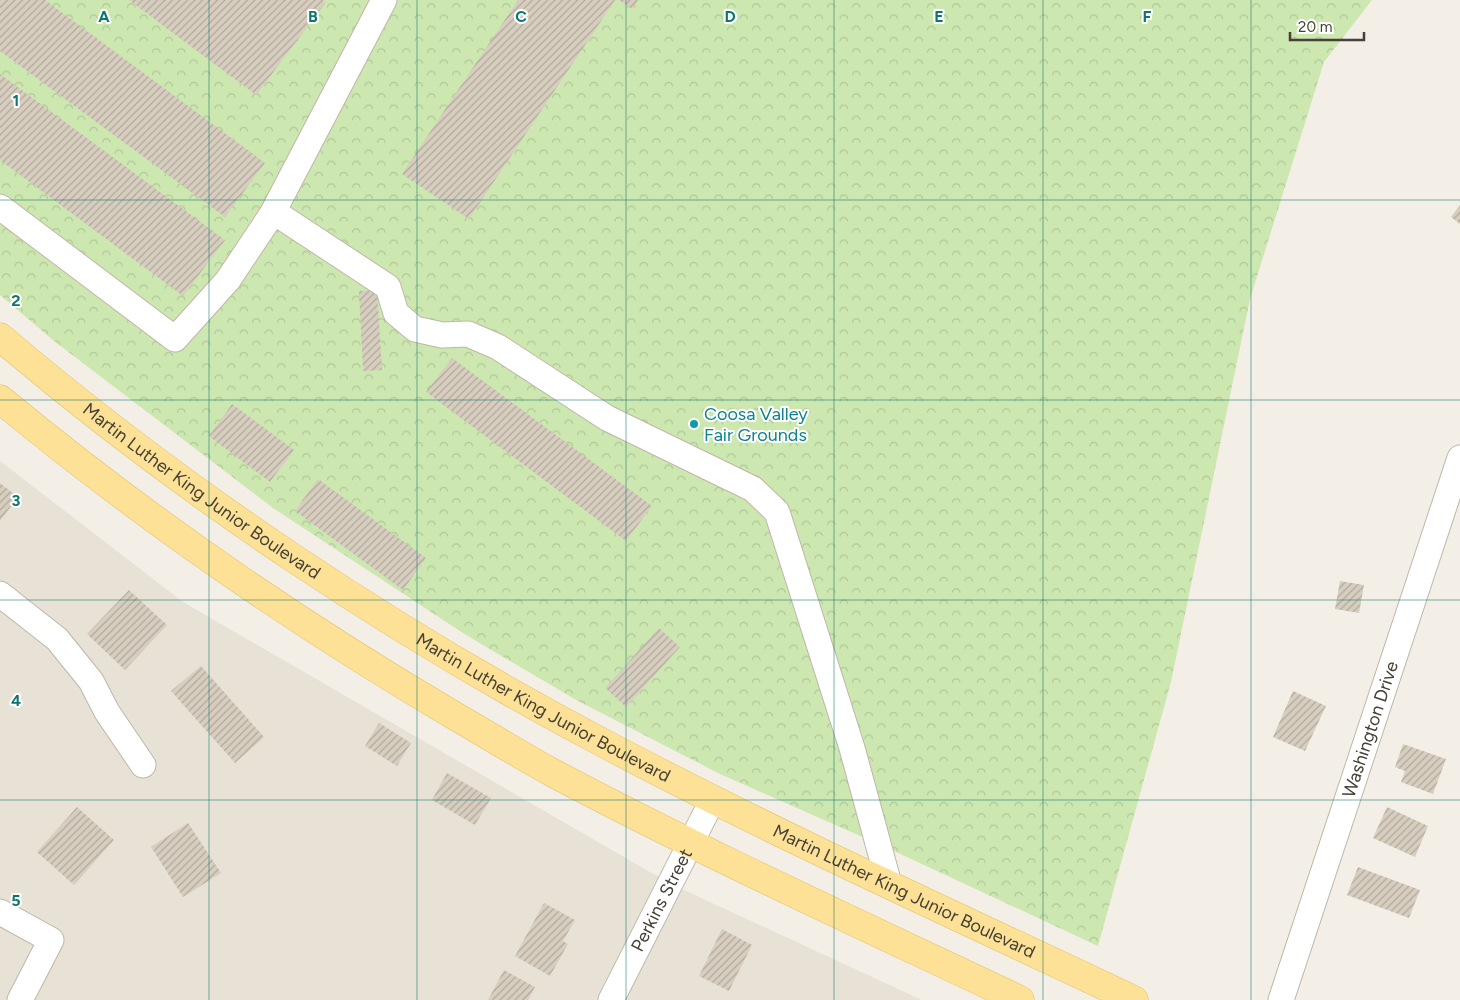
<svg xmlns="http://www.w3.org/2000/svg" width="1460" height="1000" font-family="Figtree,sans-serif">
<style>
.residential{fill:#e7e2d5}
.forest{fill:url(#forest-crowns)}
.building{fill:url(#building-hatch)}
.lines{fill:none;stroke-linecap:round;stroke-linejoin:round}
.minor-casing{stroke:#beb7a9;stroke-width:27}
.major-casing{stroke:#e1bf66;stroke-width:29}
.minor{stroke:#fff;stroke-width:25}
.major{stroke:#fce196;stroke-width:28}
.grid{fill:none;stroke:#0f766e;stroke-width:1;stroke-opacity:0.55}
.culture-dot{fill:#0f9aa8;stroke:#fff;stroke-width:2}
.labels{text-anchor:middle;stroke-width:4;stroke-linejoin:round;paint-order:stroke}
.culture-label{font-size:18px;fill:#0d838f;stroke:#fff;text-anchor:start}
.street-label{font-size:18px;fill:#464036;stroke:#fff}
.grid-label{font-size:16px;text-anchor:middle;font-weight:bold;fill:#0f766e;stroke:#fff;stroke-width:4;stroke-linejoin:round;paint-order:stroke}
</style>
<defs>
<pattern id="forest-crowns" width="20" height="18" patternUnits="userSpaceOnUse" patternTransform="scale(1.25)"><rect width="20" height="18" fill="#cde7b0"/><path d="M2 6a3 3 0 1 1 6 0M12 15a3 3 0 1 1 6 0" fill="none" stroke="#b1c798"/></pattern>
<pattern id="building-hatch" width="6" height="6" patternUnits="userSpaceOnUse" patternTransform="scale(1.25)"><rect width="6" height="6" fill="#d7cebf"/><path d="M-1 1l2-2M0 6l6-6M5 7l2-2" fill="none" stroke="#b0a99c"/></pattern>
</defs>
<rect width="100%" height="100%" fill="#f3efe7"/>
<!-- residential -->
<path class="residential" d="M0,461L183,602L669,883L922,1000H0Z"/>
<!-- forest -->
<path class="forest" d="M0,0H1372L1324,62L1250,299L1171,682L1098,946L894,851L720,774L578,701L466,635L273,508L54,341L0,295Z"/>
<!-- building -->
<path class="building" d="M0,0H45L265,163L225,217L0,51Z
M129,0H323L326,2L256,95Z
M518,0H615L469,219L402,174Z
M619,0H638L632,9Z
M0,74L225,240L183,296L0,160Z
M1460,205V224L1451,217Z
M377,290L382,370L363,371L359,291Z
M452,358L652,506L626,541L426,392Z
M232,404L294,450L270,482L209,436Z
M318,479L426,558L403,590L295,511Z
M0,483L18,497L0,521Z
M1340,581L1364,585L1359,613L1335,609Z
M129,590L167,625L125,670L87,634Z
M659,628L680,647L626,707L605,688Z
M201,666L264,737L235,763L171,691Z
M1293,691L1326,706L1305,751L1273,737Z
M379,723L411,743L397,766L365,746Z
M1403,744L1446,759L1433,794L1401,782L1405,771L1395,767Z
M447,773L491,798L475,825L432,800Z
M77,807L114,840L74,885L37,852Z
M1387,807L1428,826L1415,857L1373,838Z
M188,823L221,873L183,897L151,847Z
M1358,867L1420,890L1409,918L1347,895Z
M544,903L575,920L563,941L568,944L550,976L515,956Z
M722,929L752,945L729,991L699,976Z
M504,970L535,987L528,1000H488Z"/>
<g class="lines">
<!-- minor casing -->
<g class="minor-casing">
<g id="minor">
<path d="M0,207L175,339L228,280L272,214L384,0"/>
<path d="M274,212L388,287L396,313L415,329L442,335L468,334L498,347L607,418L753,489L777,512L852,748L889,884"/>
<path d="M0,594L57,639L91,681L107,712L143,765"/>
<path d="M0,912L51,940L20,1000"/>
<path id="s1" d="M611,1000L713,799"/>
<path id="s2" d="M1281,1000L1460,458"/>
</g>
</g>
<!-- major casing -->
<g class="major-casing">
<g id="major">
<path id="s3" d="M0,337C182,492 397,635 609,746C781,837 959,917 1134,1000"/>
<path d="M0,399C144,518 298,624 460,719C491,737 522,756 553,773C706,854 864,926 1020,1000"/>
</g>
</g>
<!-- minor -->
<use href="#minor" class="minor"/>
<!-- major -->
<use href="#major" class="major"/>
</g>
<!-- grid -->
<path class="grid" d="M209,0V1000M417,0V1000M626,0V1000M834,0V1000M1043,0V1000M1251,0V1000M0,200H1460M0,400H1460M0,600H1460M0,800H1460"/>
<!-- markers -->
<circle class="culture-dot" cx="694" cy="424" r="5"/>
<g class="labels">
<!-- culture labels -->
<g class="culture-label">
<text x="704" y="420">Coosa Valley<tspan x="704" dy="21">Fair Grounds</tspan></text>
</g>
<!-- street labels -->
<g class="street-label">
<text dy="6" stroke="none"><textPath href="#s3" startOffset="254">Martin Luther King Junior Boulevard</textPath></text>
<text dy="6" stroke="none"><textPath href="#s3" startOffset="659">Martin Luther King Junior Boulevard</textPath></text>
<text dy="6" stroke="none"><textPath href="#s2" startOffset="285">Washington Drive</textPath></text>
<text dy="6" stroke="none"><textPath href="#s3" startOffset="1064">Martin Luther King Junior Boulevard</textPath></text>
<text dy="6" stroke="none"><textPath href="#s1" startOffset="112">Perkins Street</textPath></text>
</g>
</g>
<g class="grid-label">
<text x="104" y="22">A</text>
<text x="313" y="22">B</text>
<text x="521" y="22">C</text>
<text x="730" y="22">D</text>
<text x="939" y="22">E</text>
<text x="1147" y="22">F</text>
<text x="16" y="106">1</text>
<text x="16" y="306">2</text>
<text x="16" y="506">3</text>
<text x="16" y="706">4</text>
<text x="16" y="906">5</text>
</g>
<!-- scale -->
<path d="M1290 32v8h74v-8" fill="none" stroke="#464036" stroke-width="2.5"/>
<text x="1298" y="32" font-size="15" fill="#464036" stroke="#ffffff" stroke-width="4" paint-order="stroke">20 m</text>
</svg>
